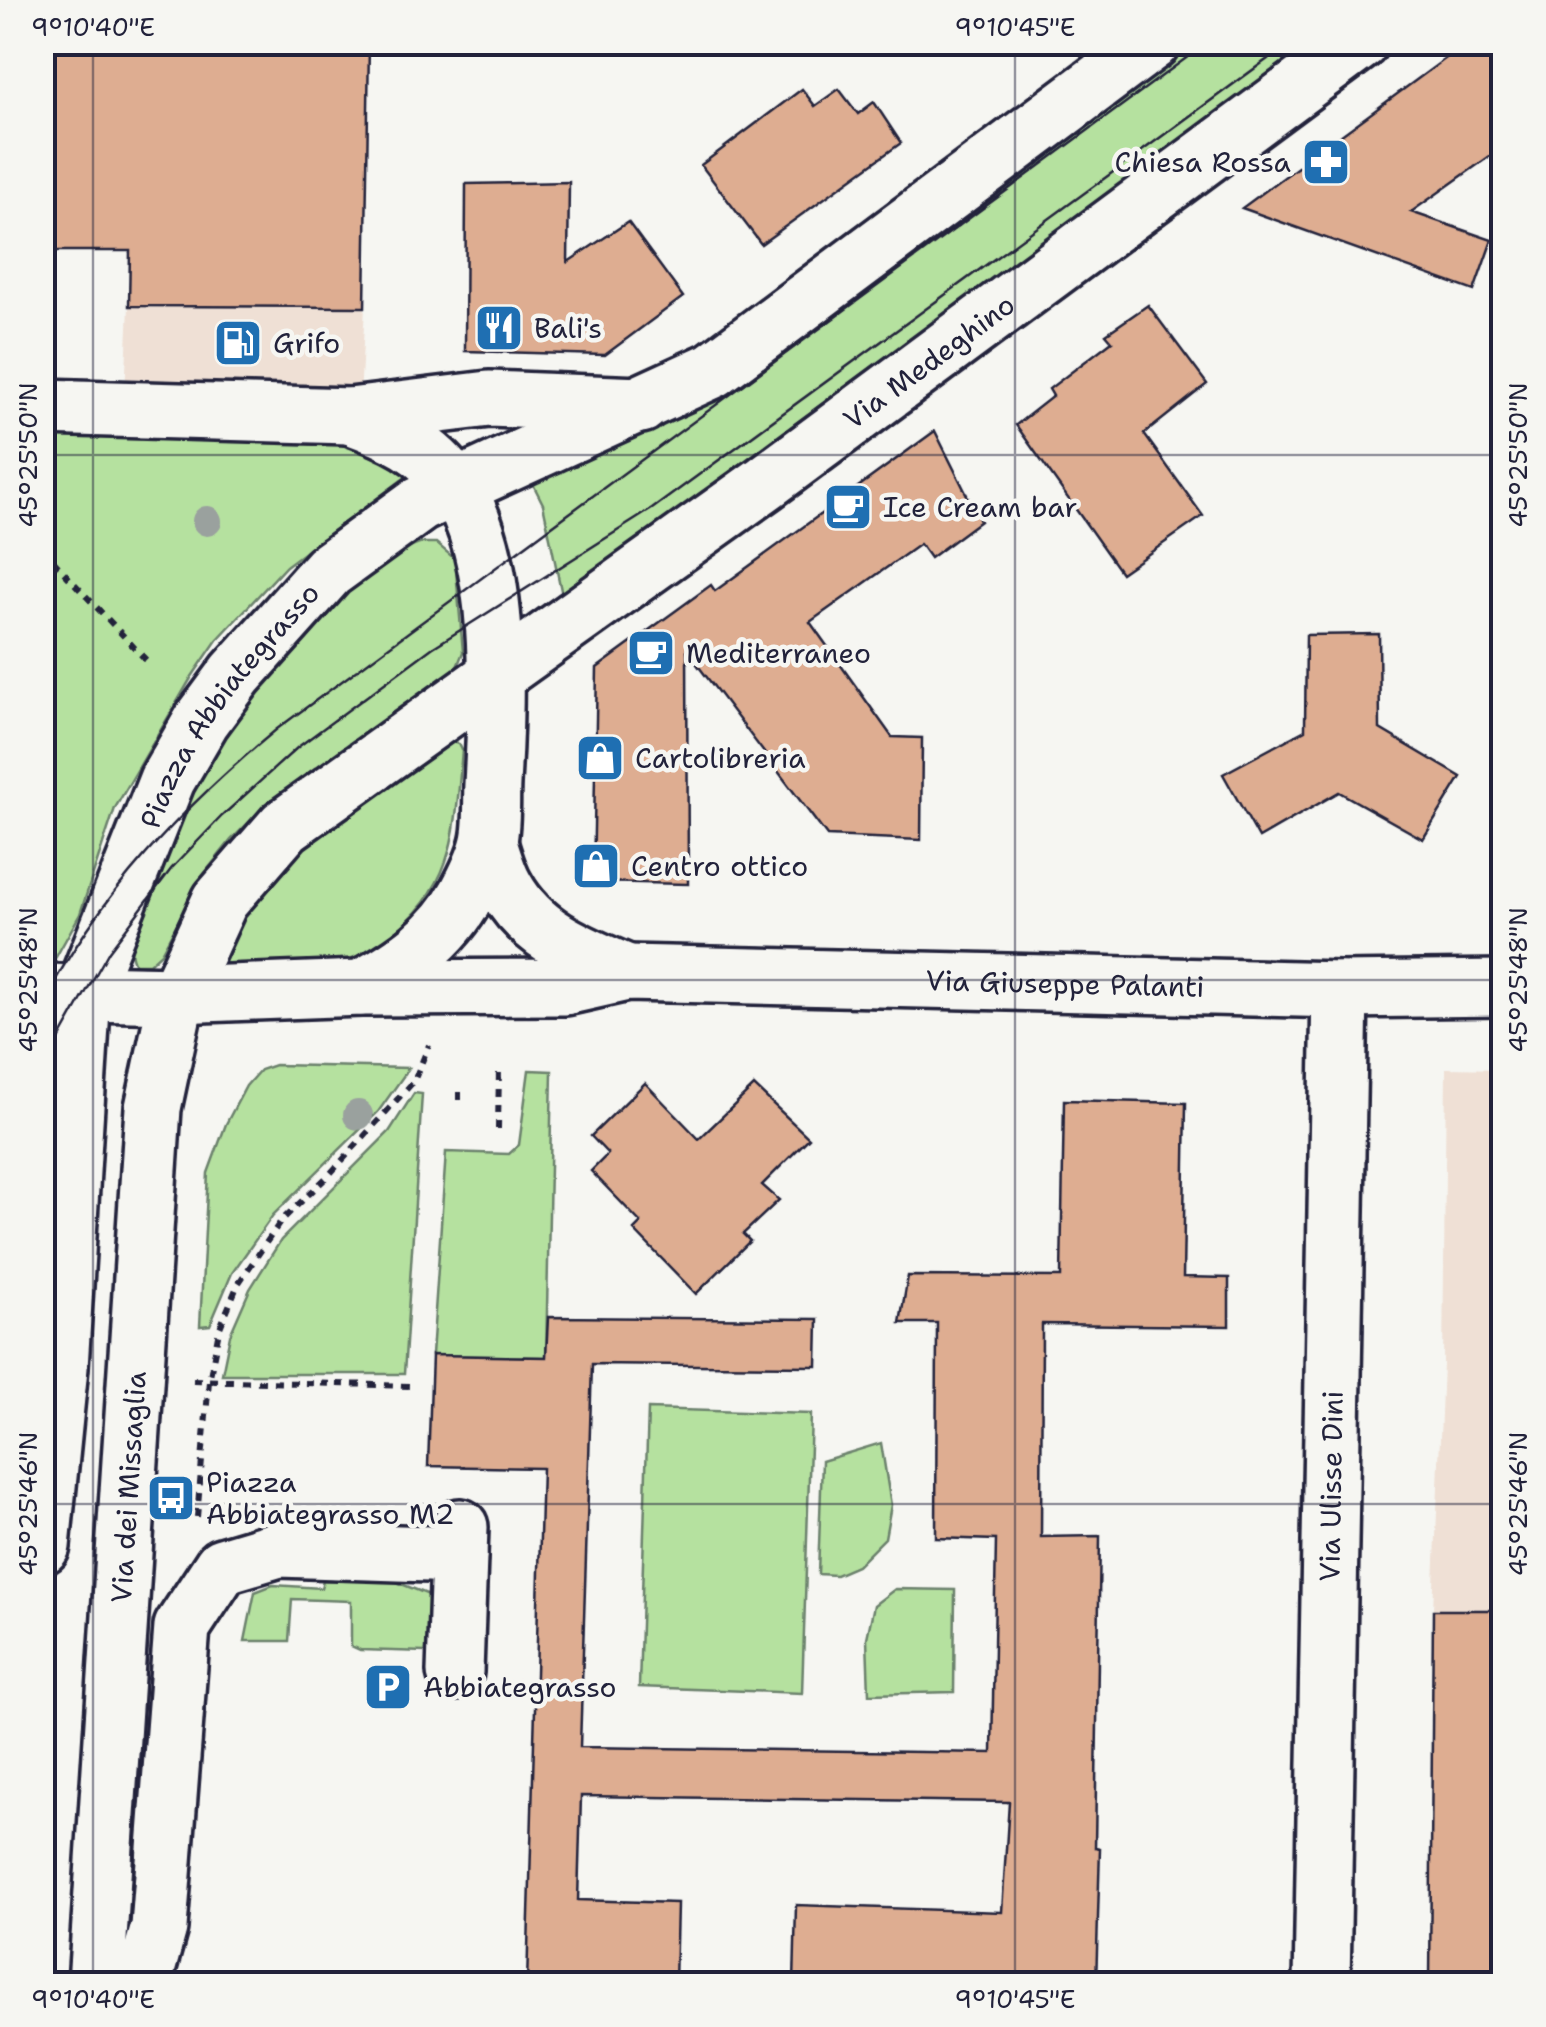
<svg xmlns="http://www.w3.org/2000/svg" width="1546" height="2027" font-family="'Shantell Sans',sans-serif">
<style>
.built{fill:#efe0d5}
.green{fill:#b5e19f;stroke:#6c826d;stroke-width:2.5}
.building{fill:#dead91;stroke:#22223b;stroke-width:2.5}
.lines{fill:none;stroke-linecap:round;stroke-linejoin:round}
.minor-casing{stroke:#22223b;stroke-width:62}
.major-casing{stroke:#22223b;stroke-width:62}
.path{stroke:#22223b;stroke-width:6;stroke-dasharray:8 8;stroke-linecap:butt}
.minor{stroke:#f6f6f2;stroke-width:55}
.major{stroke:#f6f6f2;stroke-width:55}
.tram{stroke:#22223b;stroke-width:2.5}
.tree{fill:#9aa19e}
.ticks{fill:none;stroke:#22223b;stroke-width:2.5;stroke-opacity:0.45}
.labels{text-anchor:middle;stroke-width:9;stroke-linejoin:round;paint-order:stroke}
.poi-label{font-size:28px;fill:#22223b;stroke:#f6f6f2;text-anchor:start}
.street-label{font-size:28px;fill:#22223b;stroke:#f6f6f2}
.neatline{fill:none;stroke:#22223b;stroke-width:4}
.ticks-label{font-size:25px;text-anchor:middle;fill:#22223b}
</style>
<rect width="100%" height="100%" fill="#f6f6f2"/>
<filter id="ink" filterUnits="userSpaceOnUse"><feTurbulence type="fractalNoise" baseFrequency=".01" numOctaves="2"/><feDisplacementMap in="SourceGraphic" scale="20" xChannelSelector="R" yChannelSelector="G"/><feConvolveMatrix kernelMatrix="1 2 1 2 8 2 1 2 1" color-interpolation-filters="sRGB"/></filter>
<g filter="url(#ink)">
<!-- built -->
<path class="built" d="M141,43H369L365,307L360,398L125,393Z
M1446,1068L1503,1069V1984H1430L1433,1610L1443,1364Z"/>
<!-- green -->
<path class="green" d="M1181,43H1313L562,595L543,504L532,482L634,438L718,384Z
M43,430L313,438C349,445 377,455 407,476L286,566L217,640L191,678L115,808L80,914L52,964H43Z
M422,543H436L455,559L463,652L455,672L263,808L231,840L204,874L161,953L149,964H135C123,946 143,911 151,893C164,859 175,825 190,792C223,721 347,568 422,543Z
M451,742L459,744L462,750C455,829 457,885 389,937C373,950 346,963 326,965C295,968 263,966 232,966L225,964L221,955C260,856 367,798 451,742Z
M275,1065L409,1068L378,1112L273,1215L232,1273L210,1325L200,1326L208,1173L226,1124L246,1086L260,1070Z
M529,1070L552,1071L546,1357L432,1355L446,1152L509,1154L519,1145Z
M414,1093L422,1094L404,1374H222L230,1335L250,1289L281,1240L389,1132Z
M648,1409L811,1414L802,1693L639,1687Z
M881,1443L891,1505L885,1538L857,1566L836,1575L818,1574L822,1461Z
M323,1580L394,1581L429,1595L433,1621L426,1652L360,1650L351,1646V1601L292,1599L289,1641H245L255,1592L273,1585L321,1588Z
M895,1589L955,1590L954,1692L869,1694L867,1638L874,1605Z"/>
<!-- building -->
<path class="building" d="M46,42H369L365,307L129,306L130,251H42V98Z
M1468,42H1504V146L1411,212L1492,240L1474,291L1242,208Z
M802,89L815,106L839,89L858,114L874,102L901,143L761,244L701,165Z
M569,182L568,262L628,222L683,297L605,355L465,351L466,184Z
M1148,305L1207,384L1144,434L1203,516L1121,573L1016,425L1053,396L1049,389L1112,341L1106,334Z
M935,431L980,521L930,558L920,544L810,622L892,737L922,738L921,840L827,836L687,651L688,884L593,882L597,668L711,585L715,591Z
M1379,634L1380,729L1461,777L1423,839L1339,792L1259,838L1223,774L1305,730L1306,635Z
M645,1083L699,1139L754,1086L809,1138L762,1185L779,1200L743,1234L750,1241L696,1294L634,1230L641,1223L591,1171L608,1154L591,1136Z
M1064,1100L1186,1103L1183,1277L1229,1278V1326L1042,1324L1041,1537L1100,1536L1095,1847L1100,1848L1096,1984H794L796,1905L1002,1912L1009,1802L581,1796L578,1900L677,1903L675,1984H527L542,1468L428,1466L432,1355L546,1357L548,1317L818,1319L817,1366L592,1364L580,1747L992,1753L996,1540L936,1538L937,1323H900L908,1276L1061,1277Z
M1433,1610H1504V1984H1430Z"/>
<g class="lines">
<!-- minor casing -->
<g class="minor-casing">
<g id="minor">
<path d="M42,407L350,416L489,399L641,405"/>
<path d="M350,416C392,431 429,448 455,486C504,559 497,699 492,784C491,803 493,826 488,845C484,861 475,879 467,894C444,938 403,965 361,988"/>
<path d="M489,844C494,858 498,875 506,888C532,935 580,953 627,973"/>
<path id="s1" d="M42,992L177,995L361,988L565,987L627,973L1340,990L1504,988"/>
<path d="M455,1672L460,1527"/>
<path d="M143,1984L159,1927L182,1627L222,1566L279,1549L459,1555"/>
<path id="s2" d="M1322,1984L1340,990"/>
</g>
</g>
<!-- major casing -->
<g class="major-casing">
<g id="major">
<path id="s3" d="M42,1546L60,1367L83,992L167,780L202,720L236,674L328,571L420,504L713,370L1152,42"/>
<path id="s4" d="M96,1984L153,1108L177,995L220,901L285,826L765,483L1360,42"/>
</g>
</g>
<!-- path -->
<path class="path" d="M42,549L146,660
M459,1092V1106
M498,1129L499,1068
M193,1380L412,1386
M197,1517L209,1381L219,1330L238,1284L281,1221L329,1175L414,1081L429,1045"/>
<!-- minor -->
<use href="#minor" class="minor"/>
<!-- major -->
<use href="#major" class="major"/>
<!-- tram -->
<path class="tram" d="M42,1005C99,894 183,807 277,729L1208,42
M42,1070L109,951L172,868L222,816L298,747L432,648L652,509L1291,42"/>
</g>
<!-- trees -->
<g class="tree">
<circle cx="207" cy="521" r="15"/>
<circle cx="358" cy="1115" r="15"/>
</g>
</g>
<!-- ticks -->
<path class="ticks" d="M93,42V1984M1015,42V1984M42,455H1504M42,980H1504M42,1504H1504"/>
<!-- icons -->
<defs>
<g id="pharmacy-square" transform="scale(2.5)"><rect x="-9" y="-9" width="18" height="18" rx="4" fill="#1f6fb2" stroke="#f6f6f2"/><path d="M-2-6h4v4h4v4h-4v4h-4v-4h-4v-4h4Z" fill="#fff"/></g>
<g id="restaurant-square" transform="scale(2.5)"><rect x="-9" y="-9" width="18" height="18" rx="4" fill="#1f6fb2" stroke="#f6f6f2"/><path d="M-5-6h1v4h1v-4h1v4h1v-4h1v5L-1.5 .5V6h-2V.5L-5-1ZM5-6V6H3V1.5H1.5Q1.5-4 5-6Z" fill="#fff"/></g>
<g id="fuel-square" transform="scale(2.5)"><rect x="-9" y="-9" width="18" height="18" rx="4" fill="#1f6fb2" stroke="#f6f6f2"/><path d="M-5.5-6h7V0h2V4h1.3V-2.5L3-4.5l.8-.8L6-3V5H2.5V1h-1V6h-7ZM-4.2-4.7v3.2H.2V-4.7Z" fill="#fff"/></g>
<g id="cafe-square" transform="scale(2.5)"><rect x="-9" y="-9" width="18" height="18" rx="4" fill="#1f6fb2" stroke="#f6f6f2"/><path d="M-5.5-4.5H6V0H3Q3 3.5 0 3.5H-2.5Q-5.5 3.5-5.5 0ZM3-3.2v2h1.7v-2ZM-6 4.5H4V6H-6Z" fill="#fff"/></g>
<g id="shop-square" transform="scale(2.5)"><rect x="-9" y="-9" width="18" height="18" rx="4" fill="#1f6fb2" stroke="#f6f6f2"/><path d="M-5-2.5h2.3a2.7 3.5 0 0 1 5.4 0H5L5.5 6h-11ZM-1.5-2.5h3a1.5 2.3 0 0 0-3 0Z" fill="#fff"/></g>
<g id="bus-square" transform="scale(2.5)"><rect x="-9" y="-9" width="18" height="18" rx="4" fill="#1f6fb2" stroke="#f6f6f2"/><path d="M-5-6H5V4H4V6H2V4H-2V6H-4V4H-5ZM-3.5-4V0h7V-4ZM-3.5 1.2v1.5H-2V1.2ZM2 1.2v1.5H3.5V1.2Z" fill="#fff"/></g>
<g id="parking-square" transform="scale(2.5)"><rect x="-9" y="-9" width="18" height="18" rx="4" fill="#1f6fb2" stroke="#f6f6f2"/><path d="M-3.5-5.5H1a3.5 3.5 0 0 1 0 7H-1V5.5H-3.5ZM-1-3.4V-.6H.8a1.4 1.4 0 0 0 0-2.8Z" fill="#fff"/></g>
</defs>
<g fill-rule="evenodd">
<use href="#pharmacy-square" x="1326" y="162"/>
<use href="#restaurant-square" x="499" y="328"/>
<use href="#fuel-square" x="238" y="343"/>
<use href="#cafe-square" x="848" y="507"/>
<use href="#cafe-square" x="651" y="653"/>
<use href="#shop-square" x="600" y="758"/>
<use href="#shop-square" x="596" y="866"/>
<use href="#bus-square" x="171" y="1498"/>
<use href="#parking-square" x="388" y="1687"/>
</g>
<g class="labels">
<!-- poi labels -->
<g class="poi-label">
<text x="1291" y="172" text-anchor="end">Chiesa Rossa</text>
<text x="534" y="338">Bali's</text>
<text x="273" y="353">Grifo</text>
<text x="883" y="517">Ice Cream bar</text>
<text x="686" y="663">Mediterraneo</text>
<text x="635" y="768">Cartolibreria</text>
<text x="631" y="876">Centro ottico</text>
<text x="206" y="1492">Piazza<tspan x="206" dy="32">Abbiategrasso M2</tspan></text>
<text x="423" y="1697">Abbiategrasso</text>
</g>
<!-- street labels -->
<g class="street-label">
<text dy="10" stroke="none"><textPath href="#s4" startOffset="1990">Via Medeghino</textPath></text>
<text dy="10" stroke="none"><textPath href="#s3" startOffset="880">Piazza Abbiategrasso</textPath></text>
<text dy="10" stroke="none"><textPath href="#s1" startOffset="1025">Via Giuseppe Palanti</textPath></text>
<text dy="10" stroke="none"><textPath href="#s2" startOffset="498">Via Ulisse Dini</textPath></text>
<text dy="10" stroke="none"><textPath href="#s4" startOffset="498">Via dei Missaglia</textPath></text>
</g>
</g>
<!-- margin -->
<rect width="1546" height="2027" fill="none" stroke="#f6f6f2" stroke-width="110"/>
<rect x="55" y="55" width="1436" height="1917" class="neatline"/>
<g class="ticks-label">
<text x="93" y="36">9°10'40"E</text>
<text x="1015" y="36">9°10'45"E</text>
<text transform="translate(28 455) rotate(-90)" y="9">45°25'50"N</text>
<text transform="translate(1518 455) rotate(-90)" y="9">45°25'50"N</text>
<text transform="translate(28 980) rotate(-90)" y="9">45°25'48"N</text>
<text transform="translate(1518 980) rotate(-90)" y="9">45°25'48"N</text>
<text transform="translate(28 1504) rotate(-90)" y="9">45°25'46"N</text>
<text transform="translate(1518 1504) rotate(-90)" y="9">45°25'46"N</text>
<text x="93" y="2008">9°10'40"E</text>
<text x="1015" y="2008">9°10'45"E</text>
</g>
</svg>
